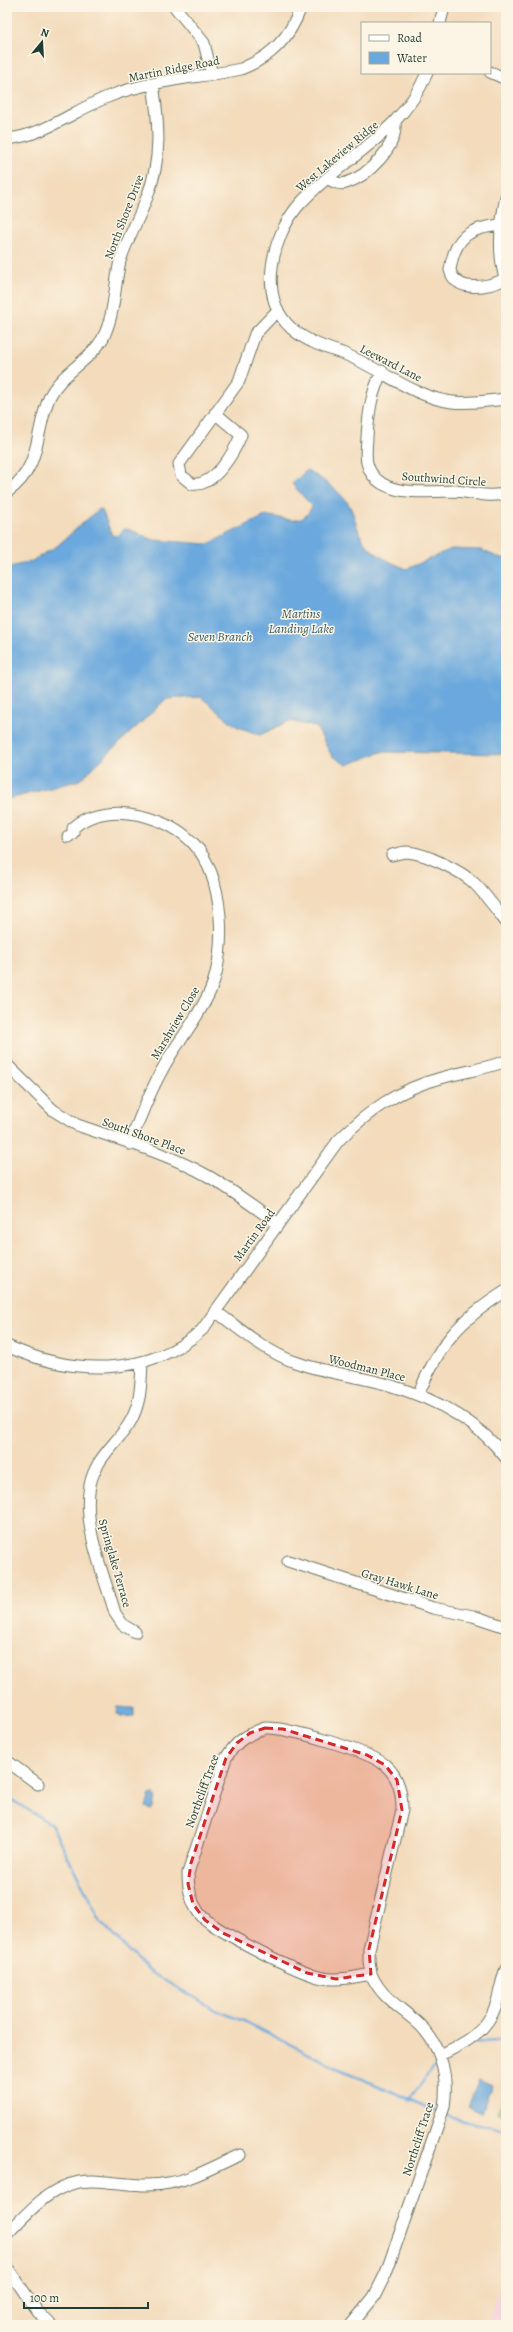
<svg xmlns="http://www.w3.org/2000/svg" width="513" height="2332" font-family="Alegreya,serif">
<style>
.built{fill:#f5cfdb}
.green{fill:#92c373;stroke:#588054}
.water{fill:#6ba8dd;stroke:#457288}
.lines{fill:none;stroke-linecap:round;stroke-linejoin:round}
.stream{stroke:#6ba8dd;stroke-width:2.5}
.minor-casing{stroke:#697464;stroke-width:13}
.minor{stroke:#fff;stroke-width:11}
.marked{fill:#d62828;fill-opacity:0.2;stroke:#d62828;stroke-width:3;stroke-dasharray:8 5;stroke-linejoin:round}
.labels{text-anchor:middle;stroke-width:3;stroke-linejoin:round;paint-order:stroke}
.street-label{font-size:12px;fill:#1f3d34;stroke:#fcf5e5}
.water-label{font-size:13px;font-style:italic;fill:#365d67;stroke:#fcf5e5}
</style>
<rect width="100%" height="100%" fill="#fcf5e5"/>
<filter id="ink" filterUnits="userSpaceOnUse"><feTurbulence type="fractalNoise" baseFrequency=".025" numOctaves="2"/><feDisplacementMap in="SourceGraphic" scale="8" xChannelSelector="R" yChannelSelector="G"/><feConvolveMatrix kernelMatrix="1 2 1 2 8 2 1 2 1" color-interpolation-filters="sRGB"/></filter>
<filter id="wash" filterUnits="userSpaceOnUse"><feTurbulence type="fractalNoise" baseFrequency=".012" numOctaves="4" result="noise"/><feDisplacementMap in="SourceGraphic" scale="16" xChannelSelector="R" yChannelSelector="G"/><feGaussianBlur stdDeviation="0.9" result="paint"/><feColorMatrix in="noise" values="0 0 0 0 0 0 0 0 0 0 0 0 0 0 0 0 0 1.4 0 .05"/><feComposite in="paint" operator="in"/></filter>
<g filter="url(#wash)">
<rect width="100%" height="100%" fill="#f3dbbc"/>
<!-- built -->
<path class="built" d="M506,2271V2325H486Z"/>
<!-- green -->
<path class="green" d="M506,2091V2116L497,2113Z"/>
<!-- water -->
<path class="water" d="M307,470C322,479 336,488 347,502C355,513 355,525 361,536C369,553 391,563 407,569L451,549L481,550L500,558H506V754L381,752L347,765L332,756L316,727L289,721L260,735L236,726L201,697L166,699L80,780L13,798H7V568L32,561L57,546L99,509L102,510L112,535L118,536L125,528L154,540L208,544L265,516C282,515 302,531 312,506L292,484Z
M118,1707L134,1708V1716L120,1717V1714H117Z
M154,1794L156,1796L154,1808L151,1810L146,1807L150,1795Z
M479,2080L492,2086L481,2112L468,2106Z"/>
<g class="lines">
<!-- stream -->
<path class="stream" d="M7,1797L51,1824L101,1922L148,1971L218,2011L246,2022L335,2067L439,2112
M470,2043L506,2040
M409,2100L438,2062
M445,2115C466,2124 486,2123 506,2131"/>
</g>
</g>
<g filter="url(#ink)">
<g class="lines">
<!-- minor casing -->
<g class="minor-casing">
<path id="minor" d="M175,7L204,43L212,75
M440,23L444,7
M490,72L506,79
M427,73C400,137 340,158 298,206C272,237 257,297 291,328C306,341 323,347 342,353C379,367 412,397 452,402C470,404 488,401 506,399
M7,139C44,136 76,109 110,96C151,80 198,78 241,69C271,57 290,38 301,7
M328,179C334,182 339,185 346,183C368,176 397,147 395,123
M506,197C500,224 497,254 506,281
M501,225C469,228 455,236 450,270C456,294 489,287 505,279
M382,371C371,395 369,410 367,436C367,444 365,454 367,463C376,498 424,492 452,491C469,491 489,499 506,493
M215,413L241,435C234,453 214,487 192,484L181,475L179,464L239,381L255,334L278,310
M7,492C43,467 34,431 50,396C62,372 90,361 103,338C115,314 114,287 120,261C127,239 139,219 147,197C162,160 159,123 153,84
M68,837L73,833V828C91,811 118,810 141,815C161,820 180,829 194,844C224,877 227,949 211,989C201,1013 184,1034 170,1056C153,1084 141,1113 130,1144
M392,855C396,854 402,852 407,852C425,853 461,871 474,883C486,895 496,909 506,922
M7,1065L53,1110L77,1125C120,1140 167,1153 208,1176C232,1190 255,1207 278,1224
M215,1311C240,1329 266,1352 295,1362C326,1373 358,1376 389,1385C433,1398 478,1421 506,1458
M7,1346C70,1375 148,1378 202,1330L338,1141C368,1111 399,1089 441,1078C462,1072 485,1069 506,1061
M418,1395C440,1343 458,1321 506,1291
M288,1561L433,1608L473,1616L506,1627
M135,1632L123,1625L115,1613C104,1575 82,1525 90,1485C95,1459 115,1445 129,1424C141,1405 141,1384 142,1362
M265,1728C287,1727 369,1751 385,1765C399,1777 402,1793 402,1810L369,1949V1961L371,1974C355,1977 339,1981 323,1978C301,1974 212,1930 199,1913C190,1901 188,1887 188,1873L226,1758C236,1741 248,1734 265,1728Z
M7,1761L38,1784
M440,2055C464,2044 487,2032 496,2005C500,1993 501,1981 506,1969
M7,2234C31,2209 55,2180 93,2181C118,2182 143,2188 169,2183C193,2179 217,2165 240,2155
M7,2267L37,2311L51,2325
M351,2325L374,2297L386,2273L444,2107C449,2073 440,2040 412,2018C395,2004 380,1995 371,1974"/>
</g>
<!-- minor -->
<use href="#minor" class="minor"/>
</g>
</g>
<!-- marked area -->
<path class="marked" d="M265,1728L283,1729L367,1755L385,1765L397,1780L402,1810L369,1949L371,1974L336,1979L307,1973L223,1933L205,1920L193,1904L188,1884L191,1863L226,1758L237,1743L250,1733Z"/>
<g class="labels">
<!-- street labels -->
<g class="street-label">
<text transform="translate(174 69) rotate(-11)" y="4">Martin Ridge Road</text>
<text transform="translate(337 156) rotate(-40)" y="4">West Lakeview Ridge</text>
<text transform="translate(124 217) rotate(-69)" y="4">North Shore Drive</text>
<text transform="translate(391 363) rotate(27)" y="4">Leeward Lane</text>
<text transform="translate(444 479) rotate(4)" y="4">Southwind Circle</text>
<text transform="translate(175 1023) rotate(-59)" y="4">Marshview Close</text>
<text transform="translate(144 1136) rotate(20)" y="4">South Shore Place</text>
<text transform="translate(254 1235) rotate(-54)" y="4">Martin Road</text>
<text transform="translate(367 1368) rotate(14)" y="4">Woodman Place</text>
<text transform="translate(115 1563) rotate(74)" y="4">Springlake Terrace</text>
<text transform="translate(400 1584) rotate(17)" y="4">Gray Hawk Lane</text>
<text transform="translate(202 1791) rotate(-70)" y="4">Northcliff Trace</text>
<text transform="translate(418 2139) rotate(-72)" y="4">Northcliff Trace</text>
</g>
<!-- water labels -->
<g class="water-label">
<text x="301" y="618">Martins<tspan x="301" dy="15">Landing Lake</tspan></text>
<text x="220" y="641">Seven Branch</text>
</g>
</g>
<!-- margin -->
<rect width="513" height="2332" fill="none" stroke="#fcf5e5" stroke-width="24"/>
<!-- legend -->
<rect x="361" y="22" width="130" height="52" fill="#fcf5e5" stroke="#a4ab9e"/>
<rect x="369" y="35" width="20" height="6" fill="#ffffff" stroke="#a4ab9e"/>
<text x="397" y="42" font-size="12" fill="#1f3d34">Road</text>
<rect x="369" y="52" width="20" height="12" fill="#6ba8dd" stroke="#a4ab9e"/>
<text x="397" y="62" font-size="12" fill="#1f3d34">Water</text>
<!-- north arrow -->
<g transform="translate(42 42) rotate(18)" stroke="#fcf5e5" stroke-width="3" paint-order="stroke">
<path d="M0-3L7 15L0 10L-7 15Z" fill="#1f3d34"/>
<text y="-6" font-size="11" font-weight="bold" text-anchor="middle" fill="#1f3d34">N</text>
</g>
<!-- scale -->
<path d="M24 2302v6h124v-6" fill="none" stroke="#1f3d34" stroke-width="2"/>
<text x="30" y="2302" font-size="12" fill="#1f3d34" stroke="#fcf5e5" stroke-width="3" paint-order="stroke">100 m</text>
</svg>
